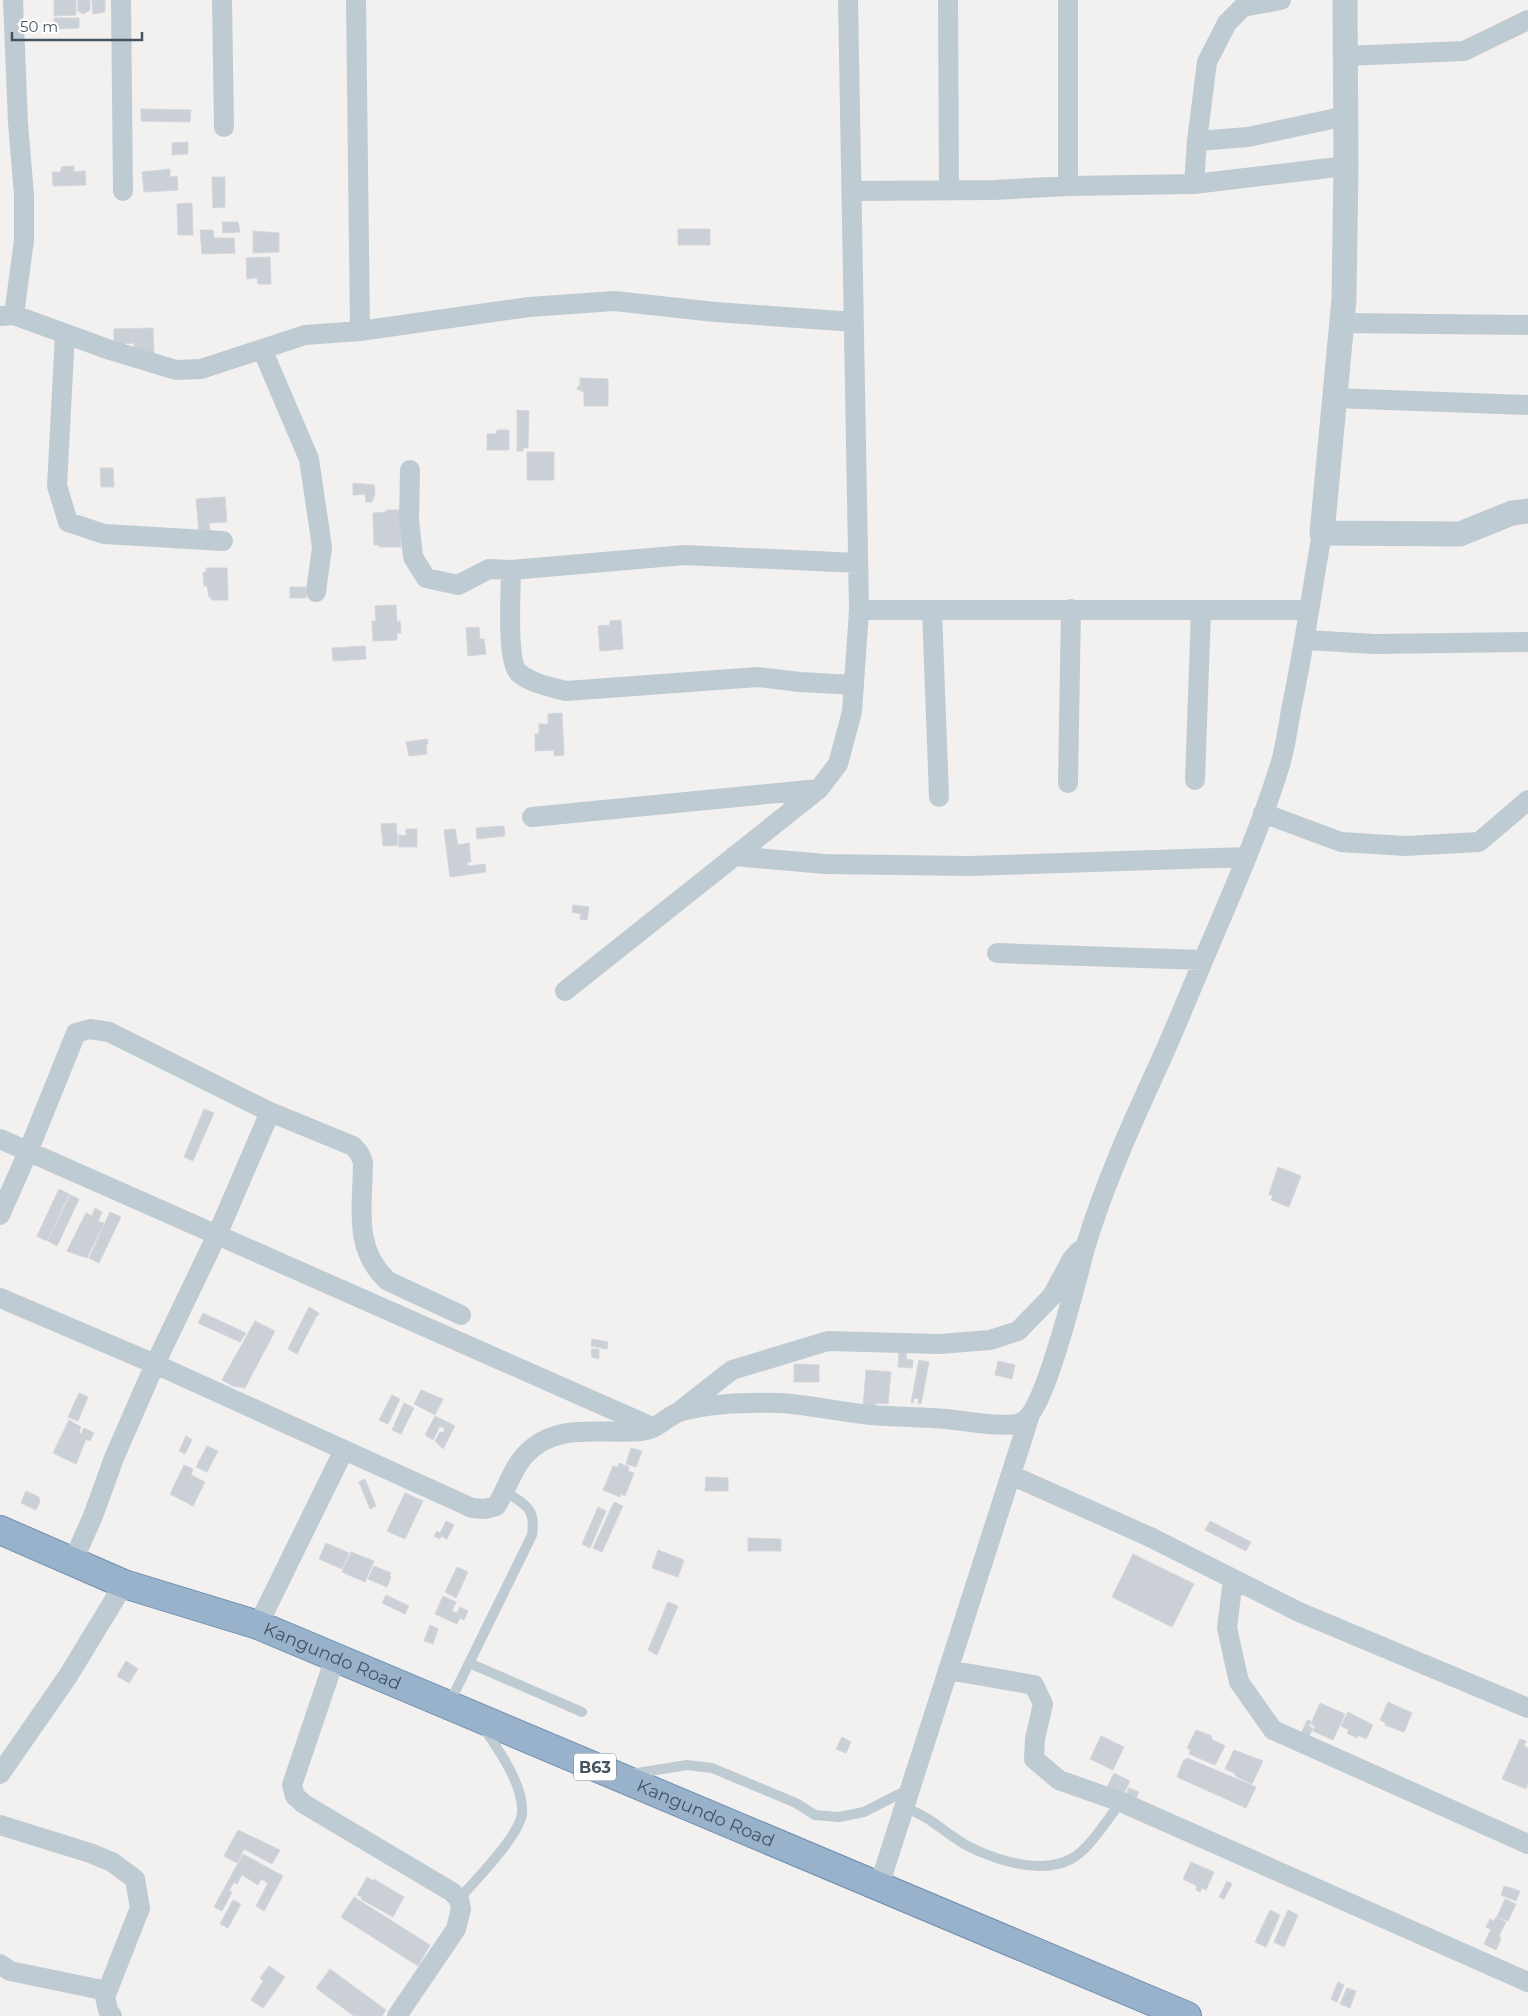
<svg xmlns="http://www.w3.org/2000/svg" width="1528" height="2016" font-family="Montserrat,sans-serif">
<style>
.building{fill:#cbcfd6;stroke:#d3d6dc}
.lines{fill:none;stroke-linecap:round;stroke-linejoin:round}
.trunk-casing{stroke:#6d8fb0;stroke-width:30}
.service{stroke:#bfcbd3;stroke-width:10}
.minor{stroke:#bfcbd3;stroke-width:20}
.tertiary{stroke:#bfcbd3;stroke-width:25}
.trunk{stroke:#98b2cb;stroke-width:28}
.labels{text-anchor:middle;stroke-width:4;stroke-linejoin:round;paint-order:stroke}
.shield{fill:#fff;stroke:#7e8790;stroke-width:1}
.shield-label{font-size:16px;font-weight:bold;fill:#465460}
.street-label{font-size:18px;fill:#465460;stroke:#fff}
</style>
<rect width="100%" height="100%" fill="#f3f0f0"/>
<!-- building -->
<path class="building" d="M54,0H76V15L54,16Z
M78,0H90V10L83,14L78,11Z
M92,0H105V12L93,14Z
M54,18H79V28L54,29Z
M141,109L191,110L190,122L141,121Z
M188,142V154L172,155V143Z
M74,166V172L85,171L86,185L53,186L52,172H61V167Z
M170,169V177L177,176L178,190L144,192L142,172Z
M212,177H225V207L213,208Z
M192,203L193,235H178L177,204Z
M222,222H238L240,232L223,233Z
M678,229H710V245H678Z
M200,230H213L214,238H234L235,253L202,254Z
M253,231L279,233V252L253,253Z
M270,257L271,284H258L257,278L247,279L246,258Z
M153,328L154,354H134V343L114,344V329Z
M580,378L608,379V406H584V392L577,389L578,386H580Z
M517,410L529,411L528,448H523V451H517Z
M497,430H509V450H487V434H496Z
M527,452H554V480H527Z
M100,468H113L114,487H101Z
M353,483L374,485L375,494L372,502H366L365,494L353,495Z
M225,497L227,522L209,523L210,530L199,531L196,499Z
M386,510H400L401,547H379V545H374L373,513L386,512Z
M206,568H227L228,600H211V596L209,597L207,586H204L203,572H206Z
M290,587H306V598H290Z
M396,605L397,622L400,621L401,633H397V640L373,641L372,621H376L375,606Z
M621,620L623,649L600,651L598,626L610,625V621Z
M479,627L480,639H484L486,654L468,656L466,628Z
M365,646L366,659L333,661L332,648Z
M562,713L564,755L554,756V750L535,751V734H539V724H548V714Z
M427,739L428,744H426L427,754L409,756L406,742Z
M396,823L398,845L383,846L381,824Z
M504,826L505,836L477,839L476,828Z
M406,829H417V847H399V835L406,836Z
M455,829L458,845L469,843L471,862H467L468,866L485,864L486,872L450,877L444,830Z
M573,905L589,907L587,920L580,919L581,914L572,912Z
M204,1109L214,1113L193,1161L184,1157Z
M1278,1167L1301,1176L1289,1207L1271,1200L1273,1196L1269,1194Z
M59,1189L69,1194L47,1241L37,1236Z
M70,1195L79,1199L57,1246L48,1241Z
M95,1208L102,1212L98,1221L104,1223L87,1258L67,1251L86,1213L92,1216Z
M110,1212L121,1217L99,1263L89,1258Z
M309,1307L319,1313L318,1316L317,1315L297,1354L288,1349Z
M203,1313L246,1333L240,1342L198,1323Z
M255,1321L275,1331L245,1388L233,1386L222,1380Z
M592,1339L608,1342L607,1349L591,1346Z
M591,1349H599V1359L592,1357Z
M899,1351H907L906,1359L913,1360L912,1368L898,1367Z
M919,1360L929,1362L921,1404L918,1403L919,1399L914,1398L913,1403H911Z
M998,1361L1015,1365L1012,1379L995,1375Z
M794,1364L819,1365V1382H794Z
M866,1370L891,1372L888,1404L876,1403L875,1409L863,1407Z
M421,1390L443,1399L435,1415L414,1404Z
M79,1393L88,1397L78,1421L68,1417Z
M392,1395L400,1399L388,1424L379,1420Z
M404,1403L414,1408L401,1434L392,1430Z
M435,1416L455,1426L443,1449L435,1441L440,1432L443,1433L445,1429L440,1426L433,1440L425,1435Z
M69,1420L81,1427L79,1432L81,1434L84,1428L94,1433L90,1441L86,1439L76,1464L53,1453Z
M186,1436L192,1440L185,1454L179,1451Z
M207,1446L218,1451L207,1472L196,1467Z
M631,1448L642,1451L636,1467L626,1464Z
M619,1463L629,1467L628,1471L634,1473L625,1496L621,1494L620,1497L603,1490L613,1466L618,1467Z
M184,1465L193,1469L191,1475L205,1482L193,1506L170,1494Z
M706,1477L728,1478V1491H705Z
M365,1479L376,1506L370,1509L359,1482Z
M26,1491L39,1497L40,1502L36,1510L21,1503Z
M405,1493L423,1501L405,1539L387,1531Z
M614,1502L623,1506L602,1552L593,1548Z
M598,1507L606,1511L590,1548L582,1544Z
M446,1521L454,1525L447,1539L441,1536L440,1539L434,1536L437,1531L440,1533Z
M1210,1521L1251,1542L1246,1551L1205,1530Z
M748,1538L781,1539V1551H748Z
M326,1543L349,1553L342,1569L319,1559Z
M658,1550L684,1560L678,1577L652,1568Z
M351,1552L374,1561L365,1582L342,1572Z
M1133,1554L1194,1584L1172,1627L1112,1597Z
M374,1566L391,1573L389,1576L391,1577L387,1587L368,1579Z
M457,1567L468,1572L456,1598L445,1592Z
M386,1595L409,1606L405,1614L382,1603Z
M443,1596L456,1602L452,1611L457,1613L460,1607L468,1611L464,1620L460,1618L457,1624L435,1614Z
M668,1602L678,1606L657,1655L648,1650Z
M430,1625L438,1629L433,1644L424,1641Z
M126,1661L138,1669L129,1683L117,1676Z
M1388,1702L1412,1713L1404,1732L1385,1725L1386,1723L1380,1720Z
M1320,1703L1345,1714L1333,1740L1313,1731L1315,1726L1311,1724Z
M1348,1712L1373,1725L1366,1739L1358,1735L1357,1738L1347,1733L1349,1730L1341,1726Z
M1307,1720L1311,1721L1309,1726L1313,1728L1308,1739L1300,1736Z
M1196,1730L1212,1736L1211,1739L1225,1746L1215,1765L1189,1754L1191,1750L1187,1748Z
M1101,1736L1124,1747L1113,1770L1090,1759Z
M842,1737L851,1742L846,1753L836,1749Z
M1520,1739L1526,1741L1524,1746L1528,1748V1784L1526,1789L1502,1779Z
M1234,1750L1263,1761L1252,1784L1235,1776L1236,1774L1225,1769Z
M1187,1758L1256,1787L1246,1808L1177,1777L1184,1759L1186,1760Z
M1114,1773L1130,1781L1123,1795L1107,1787Z
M1129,1788L1139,1792L1135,1801L1125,1797Z
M238,1830L280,1850L272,1864L244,1849L237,1863L224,1856Z
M243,1854L283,1876L264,1911L256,1906L268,1883L261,1879L258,1885L242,1875L237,1884L234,1882L229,1890L232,1892L222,1911L214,1907Z
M1191,1862L1214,1872L1206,1890L1202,1888L1200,1892L1196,1890L1197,1886L1183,1879Z
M367,1877L373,1881L374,1879L404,1897L393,1917L361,1899L362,1897L357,1895Z
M1227,1881L1232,1884L1224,1899L1219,1897Z
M1504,1886L1520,1891L1516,1901L1501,1895Z
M354,1897L430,1945L418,1966L341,1917Z
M1505,1899L1516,1904L1508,1921L1497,1917Z
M233,1900L241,1904L228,1928L220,1924Z
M1270,1910L1280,1915L1266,1947L1255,1942Z
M1288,1910L1298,1915L1284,1947L1274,1942Z
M1496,1917L1506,1922L1499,1936L1501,1938L1496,1950L1484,1944L1491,1929L1486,1927L1490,1919L1494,1921Z
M269,1966L285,1977L263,2008L251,2000L263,1981L260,1978Z
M330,1969L386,2010L382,2016H354L316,1988Z
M1338,1982L1344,1985L1337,2002L1331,1999Z
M1347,1988L1356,1991L1350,2008L1340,2004Z"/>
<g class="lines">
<!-- trunk casing -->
<g class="trunk-casing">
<g id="trunk">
<path id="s1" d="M0,1530L124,1584L258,1625L1187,2016"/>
</g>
</g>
<!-- service -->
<path class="service" d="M469,1663L582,1712
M449,1704L532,1535C536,1507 525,1505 505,1491
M631,1774L687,1765L712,1768L796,1803L815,1815L839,1817L864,1812L909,1789
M904,1807C913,1811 923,1815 931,1821C946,1831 959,1843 976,1850C1003,1862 1043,1874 1071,1859C1090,1849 1108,1818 1121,1802
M459,1899C474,1882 521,1834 522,1813C524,1785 498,1749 483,1727"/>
<!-- minor -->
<path class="minor" d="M13,0L18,123L24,195V240L14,315
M121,0L123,191
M222,0L224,127
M356,0L360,331
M948,0L949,190
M1346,56L1464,51L1528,20
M1197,141L1248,137L1346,116
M1194,184L1197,141L1207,62L1227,23L1243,7L1281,0
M1068,186V0
M851,191L994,190L1068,186L1194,184L1346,166
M0,316L14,315L110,350L176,370L201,369L305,335L360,331L529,307L614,301L715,312L854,322
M1341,323L1528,325
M65,334L57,486L68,522L104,534L223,541
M262,349L309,459L322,547L316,592
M1334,398L1528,405
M410,470L409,519L413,557L426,578L458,585L489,569L511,570L685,555L858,563
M511,570C511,590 506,662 519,673C532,684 551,687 566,691L758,677L800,682L854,685
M859,610H1309
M932,610L939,797
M1306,640L1375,644L1528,642
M1195,780L1201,610
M1068,783L1071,609
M1263,813L1341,842L1405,846L1479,842L1528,800
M532,817L819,789
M734,856L825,864L969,866L1247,857
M997,953L1203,960
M565,991L819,789L838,764L852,712L859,610L848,0
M0,1139L652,1427
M0,1215L28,1152L76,1033L90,1029L109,1032L270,1112L353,1146L359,1153L363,1162C363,1205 352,1249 388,1281L461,1315
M0,1298L155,1364L472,1508L485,1509L496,1506C507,1490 512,1468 526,1454C557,1421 602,1435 642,1431C658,1430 667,1415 682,1411C713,1403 748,1402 780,1403C811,1405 840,1412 871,1415C896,1417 922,1417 947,1419C963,1421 1009,1429 1022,1422C1046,1411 1077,1276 1086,1245C1105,1182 1133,1121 1160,1062C1178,1022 1194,982 1211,942C1236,884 1261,826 1280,765C1286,746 1288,725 1292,705C1304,648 1312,590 1322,533
M681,1410L732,1370L828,1341L939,1344L990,1340L1018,1331L1052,1296L1072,1259L1079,1251
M1011,1475L1150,1537L1299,1612L1528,1708
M73,1561L93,1516L114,1458L155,1364L217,1235L270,1112
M1233,1579L1227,1628L1239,1682L1273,1730L1528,1844
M258,1625L344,1450
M335,1658L292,1785L295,1796L304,1804L452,1892L459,1899L461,1909L456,1929L397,2016
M948,1670L1034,1685L1043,1704L1035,1739L1034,1759L1059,1780L1121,1802L1528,1982
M0,1774L68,1676L124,1584
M0,1825L90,1853L112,1862L135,1879L140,1908L105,1997L108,2010L112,2016
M879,1886L1029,1418
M0,1964L10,1971L107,1991"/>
<!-- tertiary -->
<path class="tertiary" d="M1345,0L1346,166L1344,299L1322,533L1460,534L1512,513L1528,511"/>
<!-- trunk -->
<use href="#trunk" class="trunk"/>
</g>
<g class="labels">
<!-- shield labels -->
<rect class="shield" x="574" y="1753.5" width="42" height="27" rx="4"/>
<g class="shield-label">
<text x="595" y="1773">B63</text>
</g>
<!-- street labels -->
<g class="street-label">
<text dy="6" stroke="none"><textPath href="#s1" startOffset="356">Kangundo Road</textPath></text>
<text dy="6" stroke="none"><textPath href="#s1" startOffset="761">Kangundo Road</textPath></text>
</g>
</g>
<!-- scale -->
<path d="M12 32v8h130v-8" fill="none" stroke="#465460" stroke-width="2.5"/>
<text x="20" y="32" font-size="15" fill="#465460" stroke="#ffffff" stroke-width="4" paint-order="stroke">50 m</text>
</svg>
